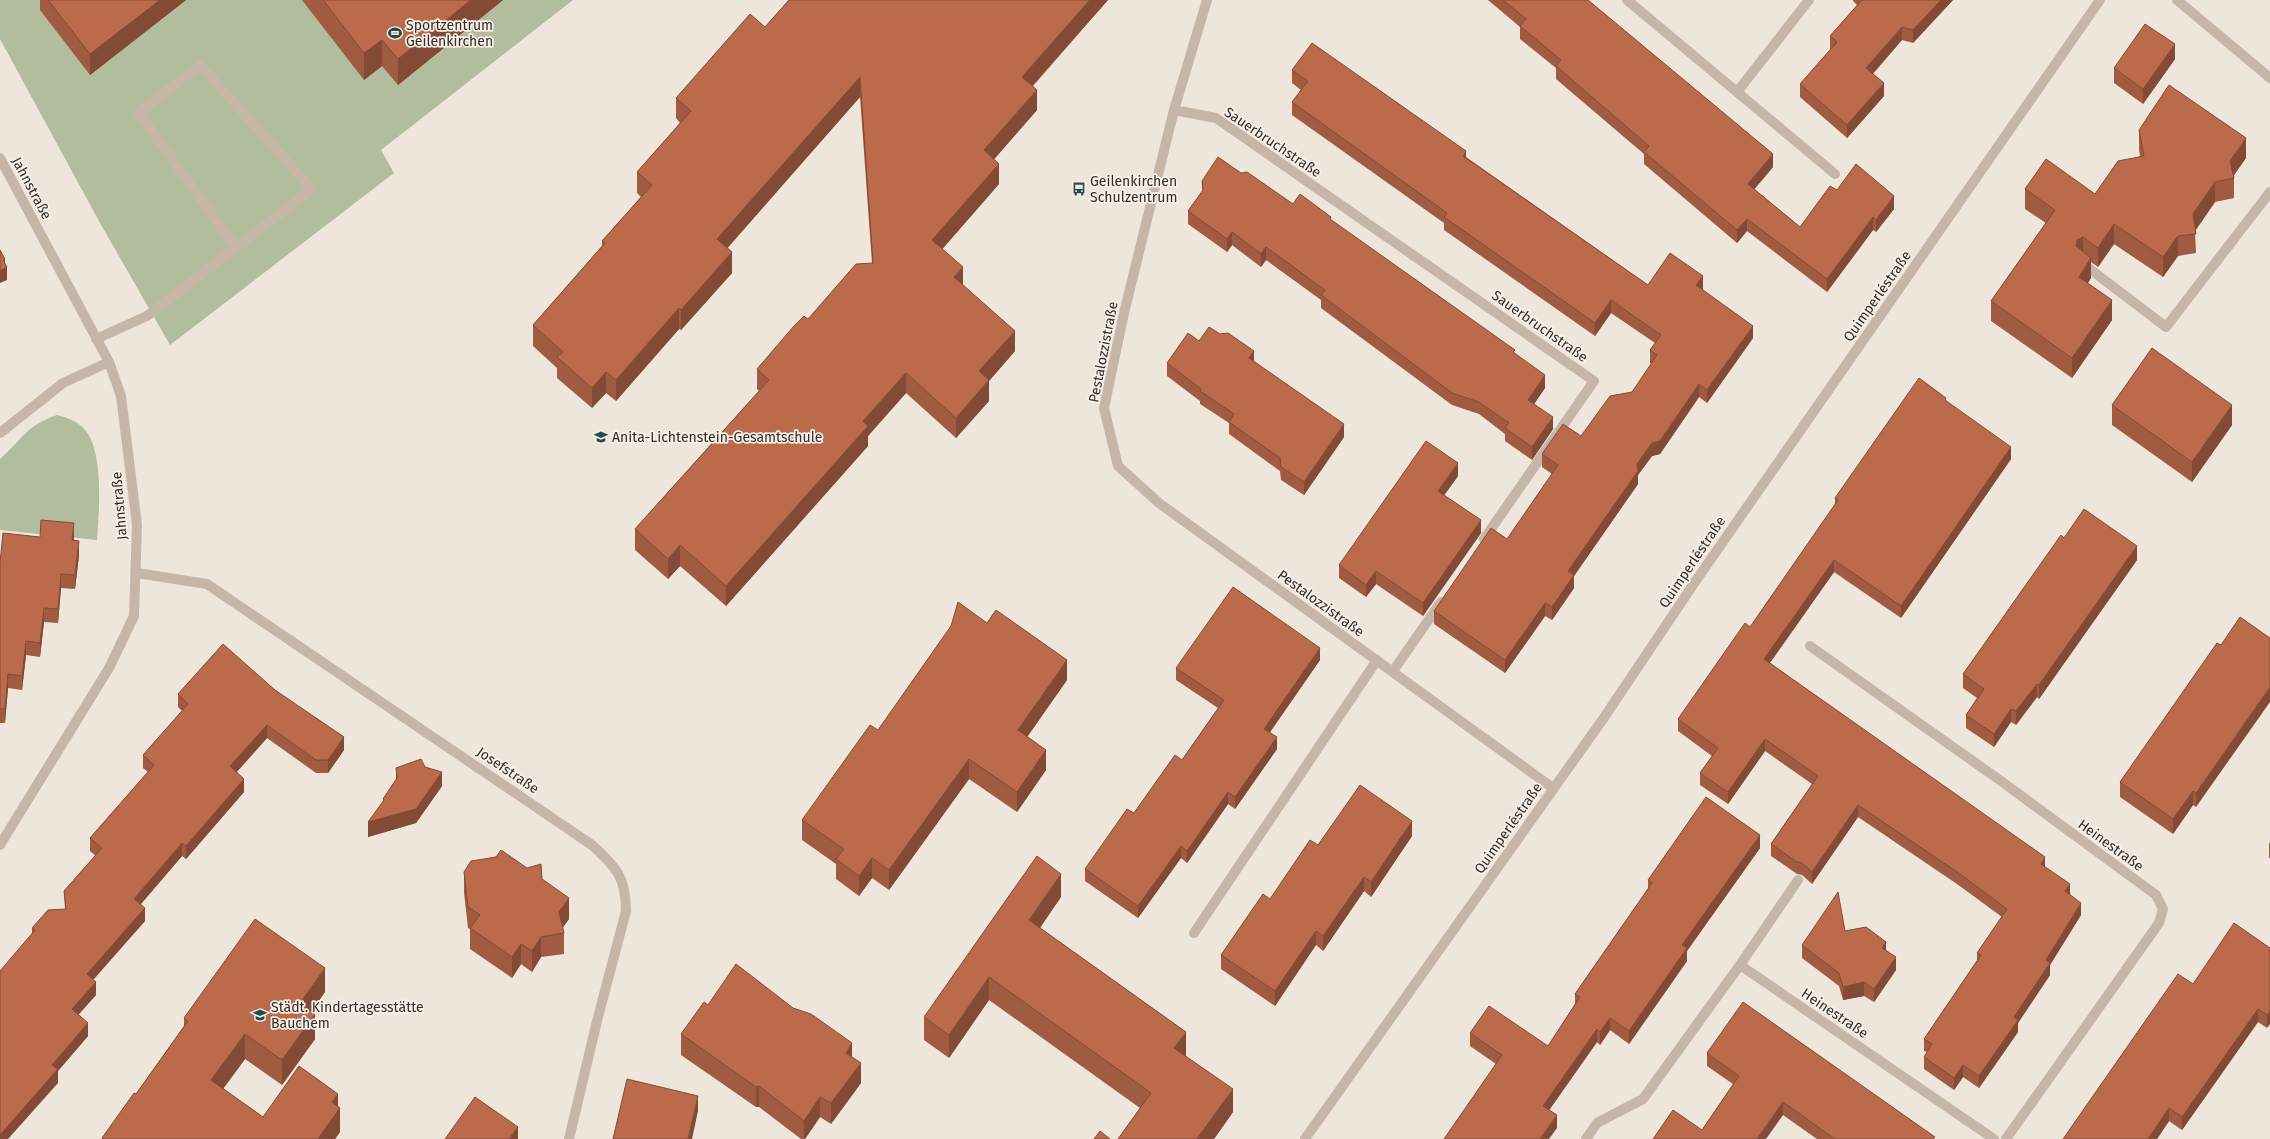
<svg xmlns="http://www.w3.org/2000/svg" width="2270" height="1139" font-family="'Fira Sans',sans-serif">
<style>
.green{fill:#b1bd9c}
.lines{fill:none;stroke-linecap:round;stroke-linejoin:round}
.minor{stroke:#c6b6a8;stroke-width:10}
.wall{fill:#a15b41}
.shaded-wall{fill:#834a35}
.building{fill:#bb6a4c;stroke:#834a35}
.labels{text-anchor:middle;stroke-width:3.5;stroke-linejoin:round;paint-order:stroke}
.poi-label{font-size:14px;fill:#332b27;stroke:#f7f0e6;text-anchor:start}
.street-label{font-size:14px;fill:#332b27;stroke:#f7f0e6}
</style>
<rect width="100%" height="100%" fill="#efe6db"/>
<!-- green -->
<path class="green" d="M0,0H573L381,150L394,173L170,345L100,223L0,39Z
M57,415C68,418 78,421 86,431C104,455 99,511 97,540L0,530V459C23,439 25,426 57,415Z"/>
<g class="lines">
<!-- minor -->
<path class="minor" d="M1207,0L1174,110L1124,313L1104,408L1118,466L1159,503L1553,788
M1627,0L1737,92L1809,0
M2177,0L2270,78
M1737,92L1835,174
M1174,110L1216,118L1594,381L1484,539
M0,158L109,362L121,396L137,525L134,616L109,668L0,845
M2082,263L2166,327L2270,192
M96,339L147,316L312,189L200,65L139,113L236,248
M0,433L63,383L109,362
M137,573L207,584L592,845C616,867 626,877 626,911L597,1021L569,1139
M1810,646L2001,781L2156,895L2163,909L2159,923L2006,1139
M1393,671L1441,602
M1194,933L1377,660
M1740,965L1798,880
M1305,1139L1603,719L1697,579L2100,0
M1586,1139L1597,1123L1643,1099L1740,965L1994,1139"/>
</g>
<!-- wall -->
<path class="wall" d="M40,0H186L90,75L40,10Z
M302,0H503L398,85L382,66L364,80Z
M789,0H1108L1033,86L1037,110L994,159L999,184L942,249L963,285L1015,351L989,381V401L956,438L906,393L868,436V446L726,606L680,566L668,579L635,550V529L759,391L757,389V369L808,319L872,263L860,97L727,248L732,273L681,330L679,329L616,401L606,393L592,408L557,378V368L533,346V325L602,246V241L641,197L637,193V172L680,123L676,118V98L765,27Z
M1488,0H1588L1773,167L1754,189L1800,227L1837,190L1894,209L1876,232L1873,230L1827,292L1747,231L1737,243L1644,164V154L1556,79V68L1520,39V27Z
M1853,0H1953L1913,43L1902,40L1873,74L1884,96L1847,138L1800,97V84L1831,49H1830V36L1857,5L1853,1Z
M2175,59L2143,104L2114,83V68Z
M1292,70L1466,157L1648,285L1703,289H1702L1753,338L1707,403L1699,397L1660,454L1652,456L1638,475V484L1574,576V588L1552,620L1545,616L1505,673L1434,624V611L1507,539L1552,474L1542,467V454L1581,436L1632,392L1652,364L1650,363V350L1655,343L1611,313L1595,336L1444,230V223L1292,115V102L1301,90L1292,83Z
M2139,130L2246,158L2234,175V198L2215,202L2195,231L2196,253L2178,256L2163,277L2114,244L2098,267L2091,262V278L2088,283L2112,320L2072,378L1991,321V301L2046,223L2025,209V189L2095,194L2140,156L2139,150Z
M1241,173L1293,204L1331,220L1515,354L1545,388L1534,404L1553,429L1532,460L1505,441V434L1479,414L1452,405L1321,308V300L1266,260L1261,267L1232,245L1227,252L1188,224V211L1202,192V181Z
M1199,341L1254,361L1344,437L1304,495L1281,480L1280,471L1229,434V423L1200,404V401L1167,376V363Z
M1946,401L2011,459L1901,618L1834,572L1770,663L2045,867L2070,895L2081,915L2050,965V975L2018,1023V1032L1979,1088L1963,1077L1954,1090L1924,1069V1057L1927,1052L1924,1051V1039L1977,961V953L2002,917L1957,884L1858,817L1812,884L1802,875L1797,874L1771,856V844L1812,784L1765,751L1728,804L1700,785V773L1712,756L1678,731V719L1750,627L1835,505V498Z
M2112,405L2232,425L2192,482L2112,425Z
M1458,476L1444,495L1481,533L1423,616L1376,584L1366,597L1339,578V565Z
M74,537V540L79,555L75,589L61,588L58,623L44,622L40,657L26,655L22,690L8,688L5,723H0V563Z
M2064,538L2137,560L2039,699L2037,697L2016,725L2011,722L1994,747L1966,728V715L1977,698L1963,688V674Z
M2221,645L2196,807L2193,805L2173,834L2120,797V782Z
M1320,660L1270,732L1277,749L1235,809L1228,804L1187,863L1181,858L1138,918L1085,881V869L1182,760L1218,708L1176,680V668Z
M1067,680L1027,737L1046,770L1017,812L969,779L889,890L872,878L859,896L836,879V864L802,840V820L878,730Z
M275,690L344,750L328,773H316L267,738L237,772L244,792L186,859L182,856L141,904L145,921L93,979L96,995L78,1015L88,1036L58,1071V1083L32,933V928L65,909L64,891L96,856L90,851V838L148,772L143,768V755L182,711L178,707V694Z
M396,768L442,786L416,823L368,837L383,802V799L396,780Z
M1412,836L1371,897L1364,891L1323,951L1316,945L1275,1006L1221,969V955L1318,845Z
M2270,842V858H2269V844Z
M1760,848L1687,951V961L1629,1044L1610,1030L1600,1045L1597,1042L1549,1110L1557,1128L1496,1064L1470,1046V1033L1548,1046L1575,1004V994L1648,889V880Z
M464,872L542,879L569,919L562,928L564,933V954L541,957L532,972L521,964L512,978L470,949V929L468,928L464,893Z
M1061,897L1040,928L1186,1055L1185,1056L1233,1112L1214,1139H1118L1140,1108L989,1000L949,1058L924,1040V1017Z
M1845,931L1886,950L1896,970L1874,1002L1864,996L1843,1000L1839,986L1802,958V945Z
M2270,948L2267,1028L2258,1022L2182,1130L2169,1121L2157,1139H2063L2193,984Z
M325,992L311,1011L315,1039L282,1085L245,1059L223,1089L263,1117L338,1106L340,1132L335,1139H102V1138L136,1094L184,1026V1018Z
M681,1034L852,1057L861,1083L831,1124L820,1117L805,1139H801L759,1107H756L681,1055Z
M1707,1053L1935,1139H1817L1783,1115L1702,1130L1733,1084L1707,1066Z"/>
<!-- shaded-wall -->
<path class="shaded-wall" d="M160,0H186L90,75V54Z
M471,0H503L398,85V59Z
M1090,0H1108L1022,97V77Z
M1941,0H1953L1913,43V30Z
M1902,27V40L1866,81V68Z
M382,40V66L364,80V53Z
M2175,44V59L2143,104V89Z
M860,77V97L717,260V239Z
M1884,83V96L1847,138V125Z
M1037,90V110L984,171V150Z
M2246,138V158L2231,179L2230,161Z
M1466,151V164L1463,156Z
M1773,154V167L1748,197V184Z
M999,164V184L932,261V240Z
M2215,182V202L2193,234V214Z
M1894,196V209L1876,232V220Z
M1873,217V230L1827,292V279Z
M1747,219V231L1737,243V230Z
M2114,224V244L2098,267V248Z
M1232,232V245L1227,252V239Z
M2178,236V256L2163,277V257Z
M2083,237V257L2076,246L2077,240Z
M1266,247V260L1261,267V254Z
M732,252V273L681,330V310Z
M2091,258V278L2079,296V277Z
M5,259V268L7,267V280L0,283V271L3,260Z
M963,267V288L954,277Z
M1703,276V289L1696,298V285Z
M1611,300V313L1595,336V323Z
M2112,300V320L2072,378V358Z
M679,308V329L616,401V380Z
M1753,326V338L1707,403V390Z
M1015,331V351L989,381V401L956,438V418L979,371Z
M1254,351V364L1249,358Z
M606,372V393L592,408V388Z
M906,373V393L868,436V446L726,606V586L863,421Z
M1545,375V388L1528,413V400Z
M1699,384V397L1660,454L1652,456L1638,475V484L1574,576V588L1552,620V607L1568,571L1637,464L1652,443Z
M2232,405V425L2192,482V462Z
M1553,417V429L1532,460V447Z
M1344,424V437L1304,495V482Z
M2011,447V459L1901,618V606Z
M1458,463V476L1438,504V491Z
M1481,520V533L1423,616V603Z
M74,523V537L72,554V540Z
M79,541V555L75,589V575Z
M680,545V566L668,579V559Z
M2137,546V560L2039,699V685Z
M1834,560V572L1764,671V659Z
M1376,571V584L1366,597V585Z
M61,574V588L58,623V609Z
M1545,603V616L1505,673V660Z
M44,608V622L40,657V643Z
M26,641V655L22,690V676Z
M1320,648V660L1264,741V729Z
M1067,660V680L1018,750V730Z
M8,674V688L5,723V709Z
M2037,684V697L2016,725V711Z
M2270,687V702L2196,807V793Z
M2011,709V722L1994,747V734Z
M267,725V738L230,779V766Z
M344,737V750L328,773V760Z
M1277,737V749L1235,809V797Z
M1765,739V751L1728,804V792Z
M1046,750V770L1017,812V792Z
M969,759V779L889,890V870Z
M442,772V786L416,823L368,837V822Z
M244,779V792L186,859V846Z
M2193,791V805L2173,834V819Z
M1228,792V804L1187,863V851Z
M1858,805V817L1812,884V872Z
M1412,821V836L1371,897V882Z
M1760,835V848L1687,951V961L1629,1044V1031L1682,945Z
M182,843V856L134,912V899Z
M1181,846V858L1138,918V906Z
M2045,857V869L2041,864Z
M872,858V878L859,896V876Z
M1061,874V897L1029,943V920Z
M1364,877V891L1323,951V936Z
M2070,884V896L2065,891Z
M569,898V919L559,933V912Z
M2081,903V915L2050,965V975L2018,1023V1032L1979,1088V1076L2046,960Z
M145,908V921L87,987V974Z
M1316,931V945L1275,1006V991Z
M541,937V957L532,972V951Z
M1886,942V955L1882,948Z
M521,944V964L512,978V957Z
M1896,957V970L1874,1002V989Z
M325,968V992L300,1028V1003Z
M989,977V1000L949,1058V1035Z
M96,982V995L72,1022V1009Z
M1864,982V996L1843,1000V987Z
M2258,1009V1022L2182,1130V1117Z
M2270,1011V1024L2267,1028V1015Z
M315,1014V1039L282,1085V1060Z
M1610,1018V1030L1600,1045V1032Z
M88,1023V1036L58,1071V1083L8,1139H0V1135L52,1065Z
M1597,1029V1042L1543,1119V1106Z
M1186,1032V1055L1174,1071V1048Z
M245,1034V1059L211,1105V1080Z
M852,1043V1064L846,1053Z
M861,1063V1083L831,1124V1103Z
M1963,1065V1077L1954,1090V1078Z
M759,1086V1107H756V1087Z
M1233,1089V1112L1214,1139H1197Z
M338,1094V1110L340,1108V1132L335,1139H318L332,1102Z
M698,1096V1111L692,1139H688Z
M820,1097V1117L805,1139H804V1121Z
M1783,1102V1115L1766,1139H1757Z
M2169,1108V1121L2157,1139H2148Z
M1557,1115V1128L1549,1139H1540Z
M518,1127V1139H509Z"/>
<!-- building -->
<path class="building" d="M48,0H160L90,54Z
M323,0H471L398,59L382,40L364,53Z
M789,0H1090L1022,77L1037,90L984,150L999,164L932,240L963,267L954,277L1015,331L979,371L989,380L956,418L906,373L863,421L868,426L726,586L680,545L668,559L635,529L769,380L757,369L794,326L804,316L808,319L856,264L873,263L860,77L717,239L732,252L681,310L679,308L616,380L606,372L592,388L557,357L563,352L533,325L605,243L602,241L652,185L637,172L691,111L676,98L750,14L765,27Z
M1503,0H1588L1773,154L1748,184L1800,227L1830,186L1837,190L1856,164L1894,196L1876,220L1873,217L1827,279L1747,219L1737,230L1644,152L1649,146L1556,66L1561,60L1520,26L1526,19Z
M1862,0H1941L1913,30L1902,27L1866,68L1884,83L1847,125L1800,84L1837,42L1830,36Z
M2145,24L2175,44L2143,89L2114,68Z
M1312,43L1466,151L1463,156L1648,285L1670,253L1703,276L1696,285L1753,326L1707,390L1699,384L1660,441L1652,443L1637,464L1638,471L1568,571L1574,575L1552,607L1545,603L1505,660L1434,611L1491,528L1507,539L1558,465L1542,454L1563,424L1581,436L1610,396L1632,392L1657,355L1650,350L1661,335L1611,300L1595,323L1444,217L1447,213L1292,102L1308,81L1292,70Z
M2169,85L2246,138L2230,161L2234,178L2215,182L2193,214L2196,234L2178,236L2163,257L2114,224L2098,248L2083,237L2077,240L2076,246L2091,258L2079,277L2112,300L2072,358L1991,301L2055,210L2025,189L2046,159L2095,194L2118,161L2144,156L2139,130Z
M1218,157L1241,173L1247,172L1293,204L1300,194L1331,217L1330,219L1515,350L1513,352L1545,375L1528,400L1553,417L1532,447L1505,428L1509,423L1479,402L1452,393L1321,295L1325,290L1266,247L1261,254L1232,232L1227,239L1188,211L1203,190L1202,181Z
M0,250L5,259L3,260L7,267L0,271Z
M1209,327L1220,334L1228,333L1254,351L1249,358L1344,424L1304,482L1281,467L1280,458L1229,422L1234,414L1200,391L1201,389L1167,363L1188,333L1199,341Z
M2152,348L2232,405L2192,462L2112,405Z
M1919,378L1946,398L1945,400L2011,447L1901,606L1834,560L1764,659L2045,857L2041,864L2070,884L2065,891L2081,903L2046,960L2050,963L2014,1017L2018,1020L1979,1076L1963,1065L1954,1078L1924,1057L1932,1044L1924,1039L1981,955L1977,953L2007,909L1957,872L1858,805L1812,872L1802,863L1797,862L1771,844L1818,776L1765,739L1728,792L1700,773L1718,748L1678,719L1745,623L1750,627L1838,500L1835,498Z
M1426,441L1458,463L1438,491L1481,520L1423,603L1376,571L1366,585L1339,565Z
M2084,509L2137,546L2039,685L2037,684L2016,711L2011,709L1994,734L1966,715L1984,689L1963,674L2061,535L2064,538Z
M41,520L74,523L72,540L79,541L75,575L61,574L58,609L44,608L40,643L26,641L22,676L8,674L5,709H0V563L3,533L40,537Z
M1233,587L1320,648L1264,729L1277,737L1235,797L1228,792L1187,851L1181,846L1138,906L1085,869L1127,809L1134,813L1175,755L1182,760L1224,700L1176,668Z
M958,602L987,623L996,610L1067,660L1018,730L1046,750L1017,792L969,759L889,870L872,858L859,876L836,859L844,849L802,820L870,725L878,730L951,626Z
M2240,617L2270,638V687L2196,793L2193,791L2173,819L2120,782L2217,643L2221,645Z
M223,644L275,690L344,737L328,760H316L267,725L230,766L244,779L186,846L182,843L134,899L145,908L87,974L96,982L72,1009L88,1023L52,1065L58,1069L0,1135V971L35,930L32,928L48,910L66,909L64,891L102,848L90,838L154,765L143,755L188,704L178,694Z
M421,759L425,767L442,772L416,809L368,822L384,800L383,799L397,778L396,768Z
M1360,785L1412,821L1371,882L1364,877L1323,936L1316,931L1275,991L1221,955L1263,894L1270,899L1310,840L1318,845Z
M1706,797L1760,835L1682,945L1687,948L1629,1031L1610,1018L1600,1032L1597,1029L1543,1106L1557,1115L1540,1139H1444L1502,1055L1470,1033L1489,1006L1548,1046L1580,997L1575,994L1652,883L1648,880Z
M501,850L527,868L541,864L542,879L569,898L559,912L564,933L541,937L532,951L521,944L512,957L470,928L480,915L468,907L464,872L471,861L496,857Z
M1037,856L1061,874L1029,920L1186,1032L1174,1048L1233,1089L1197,1139H1118L1151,1093L989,977L949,1035L924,1017Z
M1838,892L1845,931L1866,927L1886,942L1882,948L1896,957L1874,989L1864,982L1843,987L1839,973L1802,945Z
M255,919L325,968L300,1003L315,1014L282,1060L245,1034L211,1080L263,1117L299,1066L338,1094L332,1102L340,1108L318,1139H104L102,1138L134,1093L136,1094L188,1021L184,1018Z
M2234,923L2270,948V1011L2267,1015L2258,1009L2182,1117L2169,1108L2148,1139H2063L2178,974L2193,984Z
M736,964L793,1008L811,1014L852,1043L846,1053L861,1063L831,1103L820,1097L804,1121L759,1086L756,1087L681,1034L704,1002L708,1005Z
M1743,1002L1935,1137L1933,1139H1835L1783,1102L1757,1139H1653L1673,1110L1702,1130L1739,1076L1707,1053Z
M627,1079L698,1096L688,1139H613Z
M475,1097L518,1127L509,1139H445Z
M1100,1131L1110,1139H1094Z"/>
<!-- icons -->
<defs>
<g id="stadium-bare" transform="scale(1.08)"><path d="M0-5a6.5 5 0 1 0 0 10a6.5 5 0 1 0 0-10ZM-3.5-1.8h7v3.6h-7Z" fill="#214d51" stroke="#f7f0e6" stroke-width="2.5" paint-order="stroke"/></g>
<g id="bus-bare" transform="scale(1.08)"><path d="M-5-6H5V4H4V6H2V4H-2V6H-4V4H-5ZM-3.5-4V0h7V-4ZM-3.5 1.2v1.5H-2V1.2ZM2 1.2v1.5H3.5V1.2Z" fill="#214d51" stroke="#f7f0e6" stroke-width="2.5" paint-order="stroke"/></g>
<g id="school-bare" transform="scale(1.08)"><path d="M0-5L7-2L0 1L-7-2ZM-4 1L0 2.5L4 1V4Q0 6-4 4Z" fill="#214d51" stroke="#f7f0e6" stroke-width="2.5" paint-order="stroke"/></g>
</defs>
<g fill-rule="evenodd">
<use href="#stadium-bare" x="395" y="33"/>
<use href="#bus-bare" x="1079" y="189"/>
<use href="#school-bare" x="601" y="437"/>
<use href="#school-bare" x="260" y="1015"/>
</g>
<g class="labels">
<!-- poi labels -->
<g class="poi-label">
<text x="406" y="30">Sportzentrum<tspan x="406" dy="16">Geilenkirchen</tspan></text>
<text x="1090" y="186">Geilenkirchen<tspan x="1090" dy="16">Schulzentrum</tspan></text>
<text x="612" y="442">Anita-Lichtenstein-Gesamtschule</text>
<text x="271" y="1012">Städt. Kindertagesstätte<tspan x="271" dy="16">Bauchem</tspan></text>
</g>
<!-- street labels -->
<g class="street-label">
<text transform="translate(1273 142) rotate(34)" y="5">Sauerbruchstraße</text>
<text transform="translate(32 188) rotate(62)" y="5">Jahnstraße</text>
<text transform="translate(1877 296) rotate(-55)" y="5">Quimperléstraße</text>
<text transform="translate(1540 326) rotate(35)" y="5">Sauerbruchstraße</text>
<text transform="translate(1103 352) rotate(-79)" y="5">Pestalozzistraße</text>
<text transform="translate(119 506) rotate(-95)" y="5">Jahnstraße</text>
<text transform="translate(1692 562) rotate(-56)" y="5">Quimperléstraße</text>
<text transform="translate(1321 603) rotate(36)" y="5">Pestalozzistraße</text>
<text transform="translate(508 770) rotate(34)" y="5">Josefstraße</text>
<text transform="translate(1508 828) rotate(-55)" y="5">Quimperléstraße</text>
<text transform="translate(2111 845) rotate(36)" y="5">Heinestraße</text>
<text transform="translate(1835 1013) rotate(34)" y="5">Heinestraße</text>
</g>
</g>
</svg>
